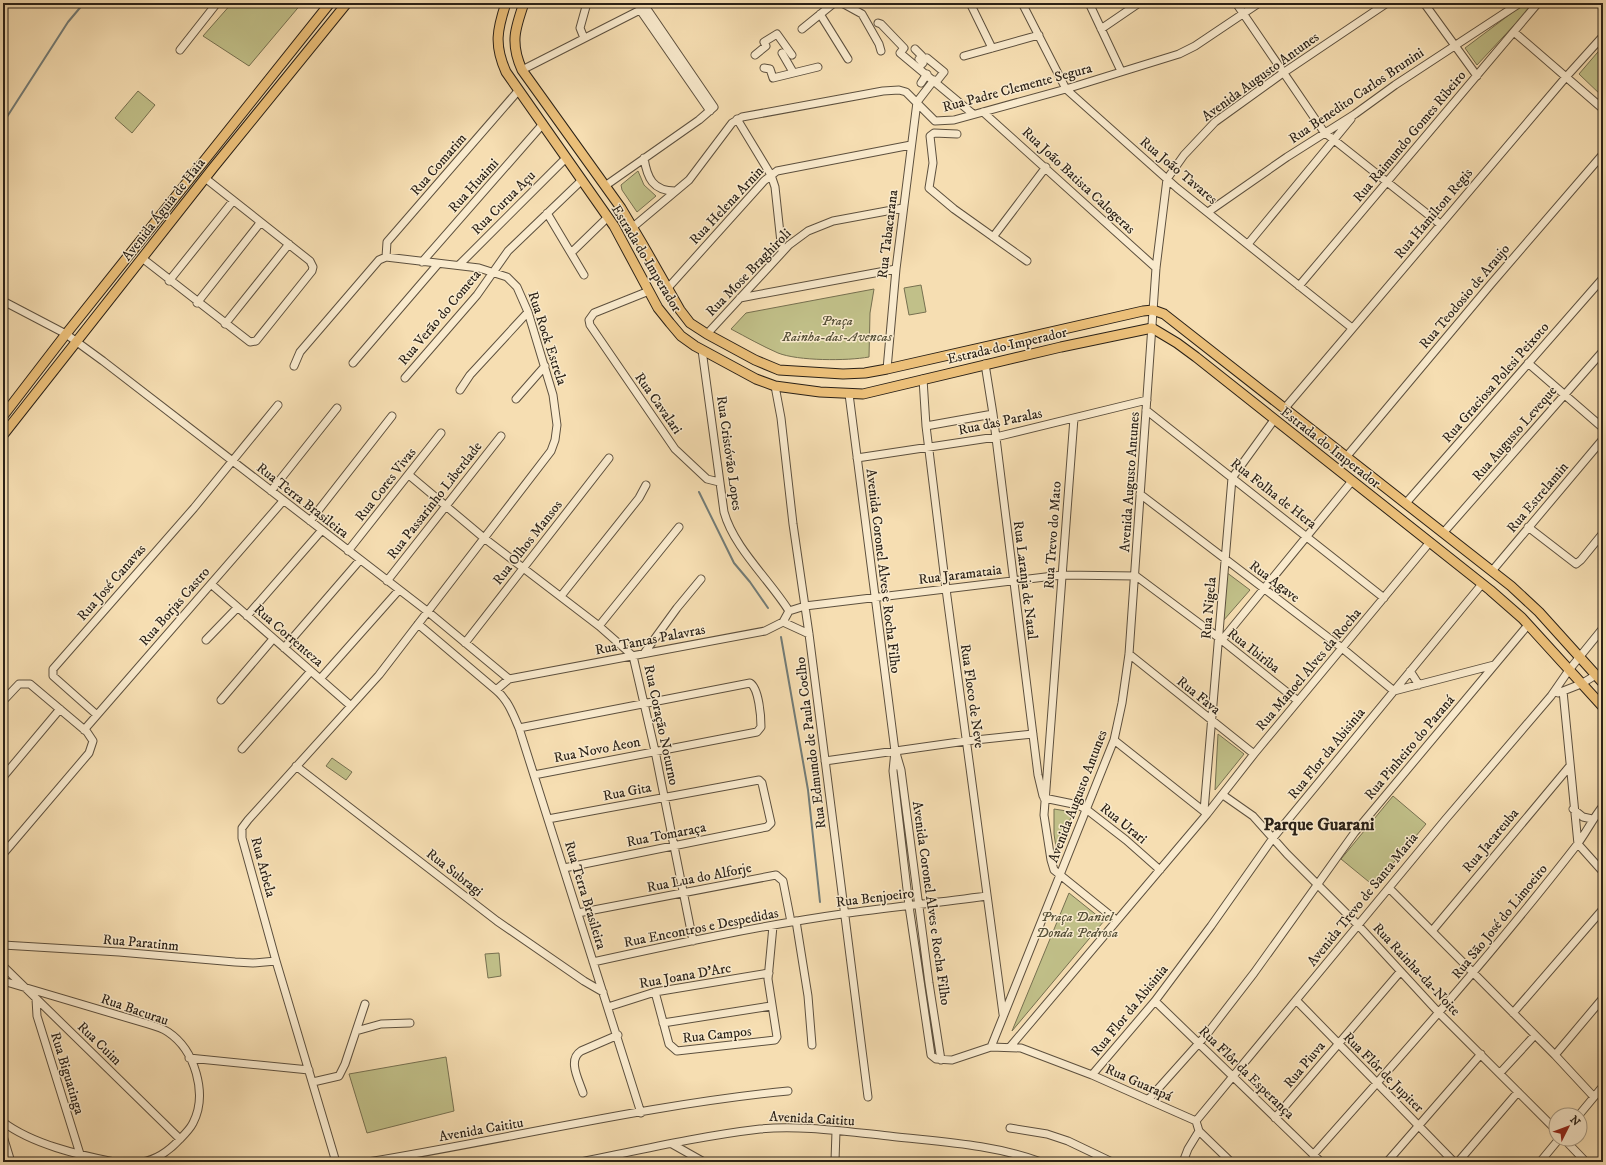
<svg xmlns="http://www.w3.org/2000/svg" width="1606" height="1165" font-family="'IM FELL DW Pica',serif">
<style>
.green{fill:#c1c089;stroke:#767050}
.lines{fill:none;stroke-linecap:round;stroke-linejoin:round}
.stream{stroke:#727c78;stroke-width:2}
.minor-casing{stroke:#5d503e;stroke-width:9}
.major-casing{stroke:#2a2117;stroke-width:11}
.minor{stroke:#f9eacd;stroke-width:7}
.major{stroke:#ebbf79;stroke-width:9}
.labels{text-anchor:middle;stroke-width:3;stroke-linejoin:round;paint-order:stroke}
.street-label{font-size:14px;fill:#2a2117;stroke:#f9eacd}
.park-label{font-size:14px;font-style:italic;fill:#575139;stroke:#f9eacd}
.district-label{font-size:18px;font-weight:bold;fill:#2a2117;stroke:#f9eacd}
</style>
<rect width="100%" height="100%" fill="#f6deb2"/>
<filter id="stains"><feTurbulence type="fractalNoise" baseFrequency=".005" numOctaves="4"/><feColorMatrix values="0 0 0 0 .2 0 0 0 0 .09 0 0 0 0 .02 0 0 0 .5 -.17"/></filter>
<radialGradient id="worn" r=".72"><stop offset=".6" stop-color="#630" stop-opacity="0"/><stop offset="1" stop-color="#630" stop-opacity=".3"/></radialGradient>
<!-- green -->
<path class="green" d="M232,3H302L249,66L203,36Z
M1525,3H1531L1530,8L1477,65L1465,48Z
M1603,46V97L1579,74Z
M138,91L155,105L132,133L115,118Z
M638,171L644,185L656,196L637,212L622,190L621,185Z
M921,285L926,312L909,315L904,288Z
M874,289L870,313L869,357C847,361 798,361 778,353C762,346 746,337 731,329L746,313Z
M1226,572L1250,590L1223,621Z
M1218,734L1244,754L1215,790Z
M332,758L352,772L346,780L326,766Z
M1393,796L1426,824L1374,886L1341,859Z
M1054,809L1073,812L1057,854L1054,834Z
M1069,893L1104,921L1012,1031Z
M499,953L501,976L488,978L485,954Z
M446,1057L454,1111L367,1133L349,1074Z"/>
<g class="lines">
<!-- stream -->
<path class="stream" d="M3,123L68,22L84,3
M699,492L734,563L750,582L768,608
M781,637L808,790L820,902"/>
<!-- minor casing -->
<g class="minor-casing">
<path id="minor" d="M842,3L862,14L879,44L881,51
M970,3L992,48
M1022,3L1066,89L1177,188L1352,328
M1089,3L1121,71
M1236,3L1324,132L1440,224
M1424,3L1477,76
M640,10L710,111
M820,14L848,59
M878,23L881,24L904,48L900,53L973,114
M802,29L834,3
M1101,29L1139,3
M1514,32L1603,109
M584,38L580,28L587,3
M915,49L922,56L919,59L923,63L918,68
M180,50L217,3
M782,53L793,72
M755,55L766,46L764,42L777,34L792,55
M964,56L1039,35
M927,58L944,72L936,82
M764,68L770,69L773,78L818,67
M522,70L640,10L648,3
M921,83L927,74
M983,112L1156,268
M737,119L771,175L775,187L782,252
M957,134L934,133L930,136L933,163L929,188L954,209L1027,261
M644,158C647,178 653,191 675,191
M605,186L699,120L714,107L645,6
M1208,212L1287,157L1355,114L1395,85L1520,3
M547,213L584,275
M633,227L689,180L732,123L742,117L883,91L899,90L906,92L935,121L954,120L1066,89L1179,54L1195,46L1259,3
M993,237L1046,167
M1248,244L1351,119
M571,253L608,217
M386,257L387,242L518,91
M142,258L250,342L256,341L312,271L313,267L310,261L205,178
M422,262L542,125
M459,265L566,158
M169,281L233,201
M1299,286L1538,3
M667,289L764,181L777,171L911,145
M649,291L594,313L589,320L590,325L675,449L707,479L719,482
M740,298L896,269
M3,301L66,334L103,361L427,611L509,679
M197,303L260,223
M225,324L289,244
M707,334L789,245L808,231L833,221L903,208
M702,350L724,512C734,548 769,579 789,611
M353,363L438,264
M1528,363L1603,428
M985,364L993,414L1038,775L1043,796
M294,366L300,352L379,260L386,257L479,268L507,277L517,287L528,312L553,395L557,425L555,440L551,451L379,675L248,820L242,828V838L276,961L336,1162
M887,369L896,269L917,102L934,80
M405,378L477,295L508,251L582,180
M923,379L926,426L946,589L1003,1014
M775,386L781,418L793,524L809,634L868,1097
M460,390L470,375L528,312
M849,394L895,751L893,771L909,906L931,1055L936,1059L952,1060L991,1047L1021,1048L1092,1075L1196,1121
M516,399L545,366
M1285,408L1566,77L1603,36
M1146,410L1384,598
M1074,418L1044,815L1051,860L1054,870L1116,920
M926,426L993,414
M1347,456L1491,284L1603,154
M857,458L996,437L1147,400
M409,475L484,538L599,626L633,656L655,751L693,941
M271,491L337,408
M1140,494L1342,648L1394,691L1494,665
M1406,503L1603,278
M310,521L392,416
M1528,527L1576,564L1581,560L1603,533
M1444,532L1603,351
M348,551L441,433
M1492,571L1603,439
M1136,576L1219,638L1298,701
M387,581L501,436
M211,584L351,706
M561,596L639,498L646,485
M789,611L805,606L1062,575L1136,576
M247,616L322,530
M783,622L809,634
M418,624L496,690C508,700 513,714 519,728L641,1113
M599,626L679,527
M206,640L237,608
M1222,640L1352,481
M465,643L609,458
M284,648L360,560
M645,652L677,608L701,579
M1129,654L1254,754
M1410,671L1419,685
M320,679L399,590
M496,690L509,679L765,631L783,622L789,611
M1563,691L1578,844L1603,872
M1558,693L1581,684L1596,675
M221,700L273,639
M3,701L19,684H30L87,732L93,741L89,753L3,854
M97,715L53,676V669L194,508L278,405
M519,728L750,683C759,688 761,717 761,727L757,732L534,775
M84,730L283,501
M1114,740L1206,813
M242,749L311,671
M896,753L901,770L929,983L941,1060
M825,761L966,741L1033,734
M296,766L497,921L584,981L603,992
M3,777L60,709
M1223,795L1253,816L1287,854L1358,925L1439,1013L1556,1130
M1044,798L1078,805L1086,809L1126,840L1160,870
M1573,809L1583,817L1592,819
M1204,811L1232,478L1274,420
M548,819L759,780L762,783L771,823L767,827L564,868
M1389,888L1555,1055L1594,1097
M578,913L776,875L783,881L791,922
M796,921L808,996L812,1045
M1432,931L1569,767
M3,945L119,952L235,962L253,963L276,961
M593,962C675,944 758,926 842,914C890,907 938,903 986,896
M3,966L180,1139
M3,981L148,1024C155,1026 162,1028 168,1032C195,1050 208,1094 193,1123C190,1129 185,1134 180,1139C169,1151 157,1160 141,1162
M655,992L669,1044L677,1051L775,1040L777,1037L768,979L773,926
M36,999L37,1016L80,1154
M1296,1000L1454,1162
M1155,1001L1321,1162
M608,1007L655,992L769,973
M1513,1013L1603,909
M663,1023L771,1006
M356,1031L381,1024L410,1023
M991,1047L1114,740L1122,703L1129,654L1156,268L1167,179L1184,155L1215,122L1283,73L1387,3
M1010,1047L1207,814L1254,754L1430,542
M1555,1055L1603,998
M189,1058L309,1070
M1500,1073L1535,1035
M1092,1075L1155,1001L1211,926L1273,838L1482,584
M313,1082L339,1076L345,1064L365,1004
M583,1093C579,1080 567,1060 581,1051L618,1035
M1148,1100L1207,1034L1254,973L1355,832L1528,625
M1579,1115L1603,1086
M1275,1118L1400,972
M1196,1121L1445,820L1551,696L1569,670L1603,628
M1196,1121L1199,1131L1231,1162
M3,1122C32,1144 79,1155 114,1162
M1010,1128L1047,1134L1068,1141L1112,1162
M3,1136L11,1162
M1564,1139L1586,1162
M672,1144L704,1162
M1313,1155C1403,1054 1493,953 1576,846C1586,833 1593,818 1603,806
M835,1161L836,1131
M368,1162C508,1139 647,1105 788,1091
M581,1162C640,1150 700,1136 760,1129C802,1125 847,1132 889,1136C940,1142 992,1144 1041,1162
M1183,1162L1188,1149L1199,1131
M1387,1162L1481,1054
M1458,1162L1518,1092
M1540,1162L1559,1139"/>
</g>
<!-- major casing -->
<g class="major-casing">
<path id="major" d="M506,3C497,30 494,45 506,72L614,226L658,308L670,323L681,336L695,346L756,379L775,386L820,392L863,394L1061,347L1152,328L1177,343L1196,357L1490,590L1522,618L1603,707
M524,3C515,29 510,43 522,70L621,208L643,245L680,310L690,323L707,334L755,360L779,370L843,374L865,373L887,369L1143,311L1153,310L1164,314L1511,586L1539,612L1603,683
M3,416L66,334L330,3
M3,435L213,168L347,3"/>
</g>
<!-- minor -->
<use href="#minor" class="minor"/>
<!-- major -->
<use href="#major" class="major"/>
</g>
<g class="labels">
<!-- street labels -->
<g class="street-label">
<text transform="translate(1260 76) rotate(-36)" y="5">Avenida Augusto Antunes</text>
<text transform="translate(1017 87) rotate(-15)" y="5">Rua Padre Clemente Segura</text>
<text transform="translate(1356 95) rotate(-34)" y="5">Rua Benedito Carlos Brunini</text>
<text transform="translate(1409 136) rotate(-50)" y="5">Rua Raimundo Gomes Ribeiro</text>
<text transform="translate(438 164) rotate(-49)" y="5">Rua Comarim</text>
<text transform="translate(1179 170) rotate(40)" y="5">Rua João Tavares</text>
<text transform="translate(1079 180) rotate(43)" y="5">Rua João Batista Calogeras</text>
<text transform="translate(473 185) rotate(-48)" y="5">Rua Huaimi</text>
<text transform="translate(503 202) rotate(-45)" y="5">Rua Curua Açu</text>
<text transform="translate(726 205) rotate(-47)" y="5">Rua Helena Arnin</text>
<text transform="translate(163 209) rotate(-52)" y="5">Avenida Águia de Haia</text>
<text transform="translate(1433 213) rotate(-50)" y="5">Rua Hamilton Regis</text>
<text transform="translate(887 234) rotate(-83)" y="5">Rua Tabacarana</text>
<text transform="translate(647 258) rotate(59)" y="5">Estrada do Imperador</text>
<text transform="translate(748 272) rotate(-46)" y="5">Rua Mose Braghiroli</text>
<text transform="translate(1464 296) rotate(-50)" y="5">Rua Teodosio de Araujo</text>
<text transform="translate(439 317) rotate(-50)" y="5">Rua Verão do Cometa</text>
<text transform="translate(548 338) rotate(72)" y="5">Rua Rock Estrela</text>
<text transform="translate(1007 345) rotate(-13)" y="5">Estrada do Imperador</text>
<text transform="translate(1495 382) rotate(-49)" y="5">Rua Graciosa Polesi Peixoto</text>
<text transform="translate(659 403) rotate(55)" y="5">Rua Cavalari</text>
<text transform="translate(1000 421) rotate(-12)" y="5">Rua das Paralas</text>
<text transform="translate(1514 433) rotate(-49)" y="5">Rua Augusto Leveque</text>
<text transform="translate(1331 447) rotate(38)" y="5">Estrada do Imperador</text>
<text transform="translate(730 453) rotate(82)" y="5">Rua Cristóvão Lopes</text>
<text transform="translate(1129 482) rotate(-86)" y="5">Avenida Augusto Antunes</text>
<text transform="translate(385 484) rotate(-52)" y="5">Rua Cores Vivas</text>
<text transform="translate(1274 493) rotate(38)" y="5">Rua Folha de Hera</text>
<text transform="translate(1537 497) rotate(-50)" y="5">Rua Estrelamin</text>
<text transform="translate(303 500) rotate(38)" y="5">Rua Terra Brasileira</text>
<text transform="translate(434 500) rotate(-52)" y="5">Rua Passarinho Liberdade</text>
<text transform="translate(1052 535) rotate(-86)" y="5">Rua Trevo do Mato</text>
<text transform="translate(527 542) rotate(-52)" y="5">Rua Olhos Mansos</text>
<text transform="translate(884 571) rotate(83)" y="5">Avenida Coronel Alves e Rocha Filho</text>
<text transform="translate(960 574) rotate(-7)" y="5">Rua Jaramataia</text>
<text transform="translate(1026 580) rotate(83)" y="5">Rua Laranja de Natal</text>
<text transform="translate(1275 581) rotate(37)" y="5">Rua Agave</text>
<text transform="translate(111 582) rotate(-49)" y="5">Rua José Canavas</text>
<text transform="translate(174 606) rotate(-49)" y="5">Rua Borjas Castro</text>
<text transform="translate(1208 608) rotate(-85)" y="5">Rua Nigela</text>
<text transform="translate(289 635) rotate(41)" y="5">Rua Correnteza</text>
<text transform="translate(650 639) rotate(-11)" y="5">Rua Tantas Palavras</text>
<text transform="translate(1254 650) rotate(38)" y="5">Rua Ibiriba</text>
<text transform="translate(1308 669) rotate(-50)" y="5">Rua Manoel Alves da Rocha</text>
<text transform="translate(1199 695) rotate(39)" y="5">Rua Fava</text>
<text transform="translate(973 696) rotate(82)" y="5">Rua Floco de Neve</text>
<text transform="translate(662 725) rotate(78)" y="5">Rua Coração Noturno</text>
<text transform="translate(810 743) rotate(-97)" y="5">Rua Edmundo de Paula Coelho</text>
<text transform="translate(1409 747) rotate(-50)" y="5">Rua Pinheiro do Paraná</text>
<text transform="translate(597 749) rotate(-11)" y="5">Rua Novo Aeon</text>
<text transform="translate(1326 753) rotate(-51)" y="5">Rua Flor da Abisinia</text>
<text transform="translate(627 791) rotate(-11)" y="5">Rua Gita</text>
<text transform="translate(1077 796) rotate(-69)" y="5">Avenida Augusto Antunes</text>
<text transform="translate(1124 823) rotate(39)" y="5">Rua Urari</text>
<text transform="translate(666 834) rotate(-11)" y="5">Rua Tomaraça</text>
<text transform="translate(1490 840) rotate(-50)" y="5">Rua Jacareuba</text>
<text transform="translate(264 867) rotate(75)" y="5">Rua Arbela</text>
<text transform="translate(455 872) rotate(38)" y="5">Rua Subragi</text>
<text transform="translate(699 877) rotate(-11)" y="5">Rua Lua do Alforje</text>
<text transform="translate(586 895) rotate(73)" y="5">Rua Terra Brasileira</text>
<text transform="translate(875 897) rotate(-7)" y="5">Rua Benjoeiro</text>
<text transform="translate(1362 899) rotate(-51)" y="5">Avenida Trevo de Santa Maria</text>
<text transform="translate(932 903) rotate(82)" y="5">Avenida Coronel Alves e Rocha Filho</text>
<text transform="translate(1499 921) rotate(-51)" y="5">Rua São José do Limoeiro</text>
<text transform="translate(701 927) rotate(-11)" y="5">Rua Encontros e Despedidas</text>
<text transform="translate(141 942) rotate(5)" y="5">Rua Paratinm</text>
<text transform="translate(1417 969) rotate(47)" y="5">Rua Rainha-da-Noite</text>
<text transform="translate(685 975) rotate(-10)" y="5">Rua Joana D'Arc</text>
<text transform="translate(135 1009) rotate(19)" y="5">Rua Bacurau</text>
<text transform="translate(1129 1010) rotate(-51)" y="5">Rua Flor da Abisinia</text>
<text transform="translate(717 1034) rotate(-6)" y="5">Rua Campos</text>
<text transform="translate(100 1043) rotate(44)" y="5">Rua Cuim</text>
<text transform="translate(1304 1064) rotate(-50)" y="5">Rua Piuva</text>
<text transform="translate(1247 1072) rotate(44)" y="5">Rua Flôr da Esperança</text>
<text transform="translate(1384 1072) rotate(45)" y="5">Rua Flôr de Jupiter</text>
<text transform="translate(68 1073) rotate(73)" y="5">Rua Biguatinga</text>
<text transform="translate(1139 1082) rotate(24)" y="5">Rua Guarapá</text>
<text transform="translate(812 1118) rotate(3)" y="5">Avenida Caititu</text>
<text transform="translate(481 1129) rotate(-10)" y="5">Avenida Caititu</text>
</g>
<!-- park labels -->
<g class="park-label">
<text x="837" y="325">Praça<tspan x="837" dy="16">Rainha-das-Avencas</tspan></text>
<text x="1077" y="921">Praça Daniel<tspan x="1077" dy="16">Donda Pedrosa</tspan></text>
</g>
<!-- district labels -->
<g class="district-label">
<text x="1319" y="830">Parque Guarani</text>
</g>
</g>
<!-- margin -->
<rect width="1606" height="1165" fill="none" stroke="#f6deb2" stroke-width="16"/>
<rect x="4" y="4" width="1598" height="1157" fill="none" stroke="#2a2117" stroke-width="2"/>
<rect x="8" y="8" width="1590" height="1149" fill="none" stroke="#2a2117"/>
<!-- north arrow -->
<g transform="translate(1568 1127) rotate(48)"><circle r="19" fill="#f9eacd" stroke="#a69a84"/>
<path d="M0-3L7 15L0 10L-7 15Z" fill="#8f2418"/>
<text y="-6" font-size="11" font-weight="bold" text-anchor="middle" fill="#2a2117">N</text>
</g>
<rect width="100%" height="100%" filter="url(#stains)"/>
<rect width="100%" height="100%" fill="url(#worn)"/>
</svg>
